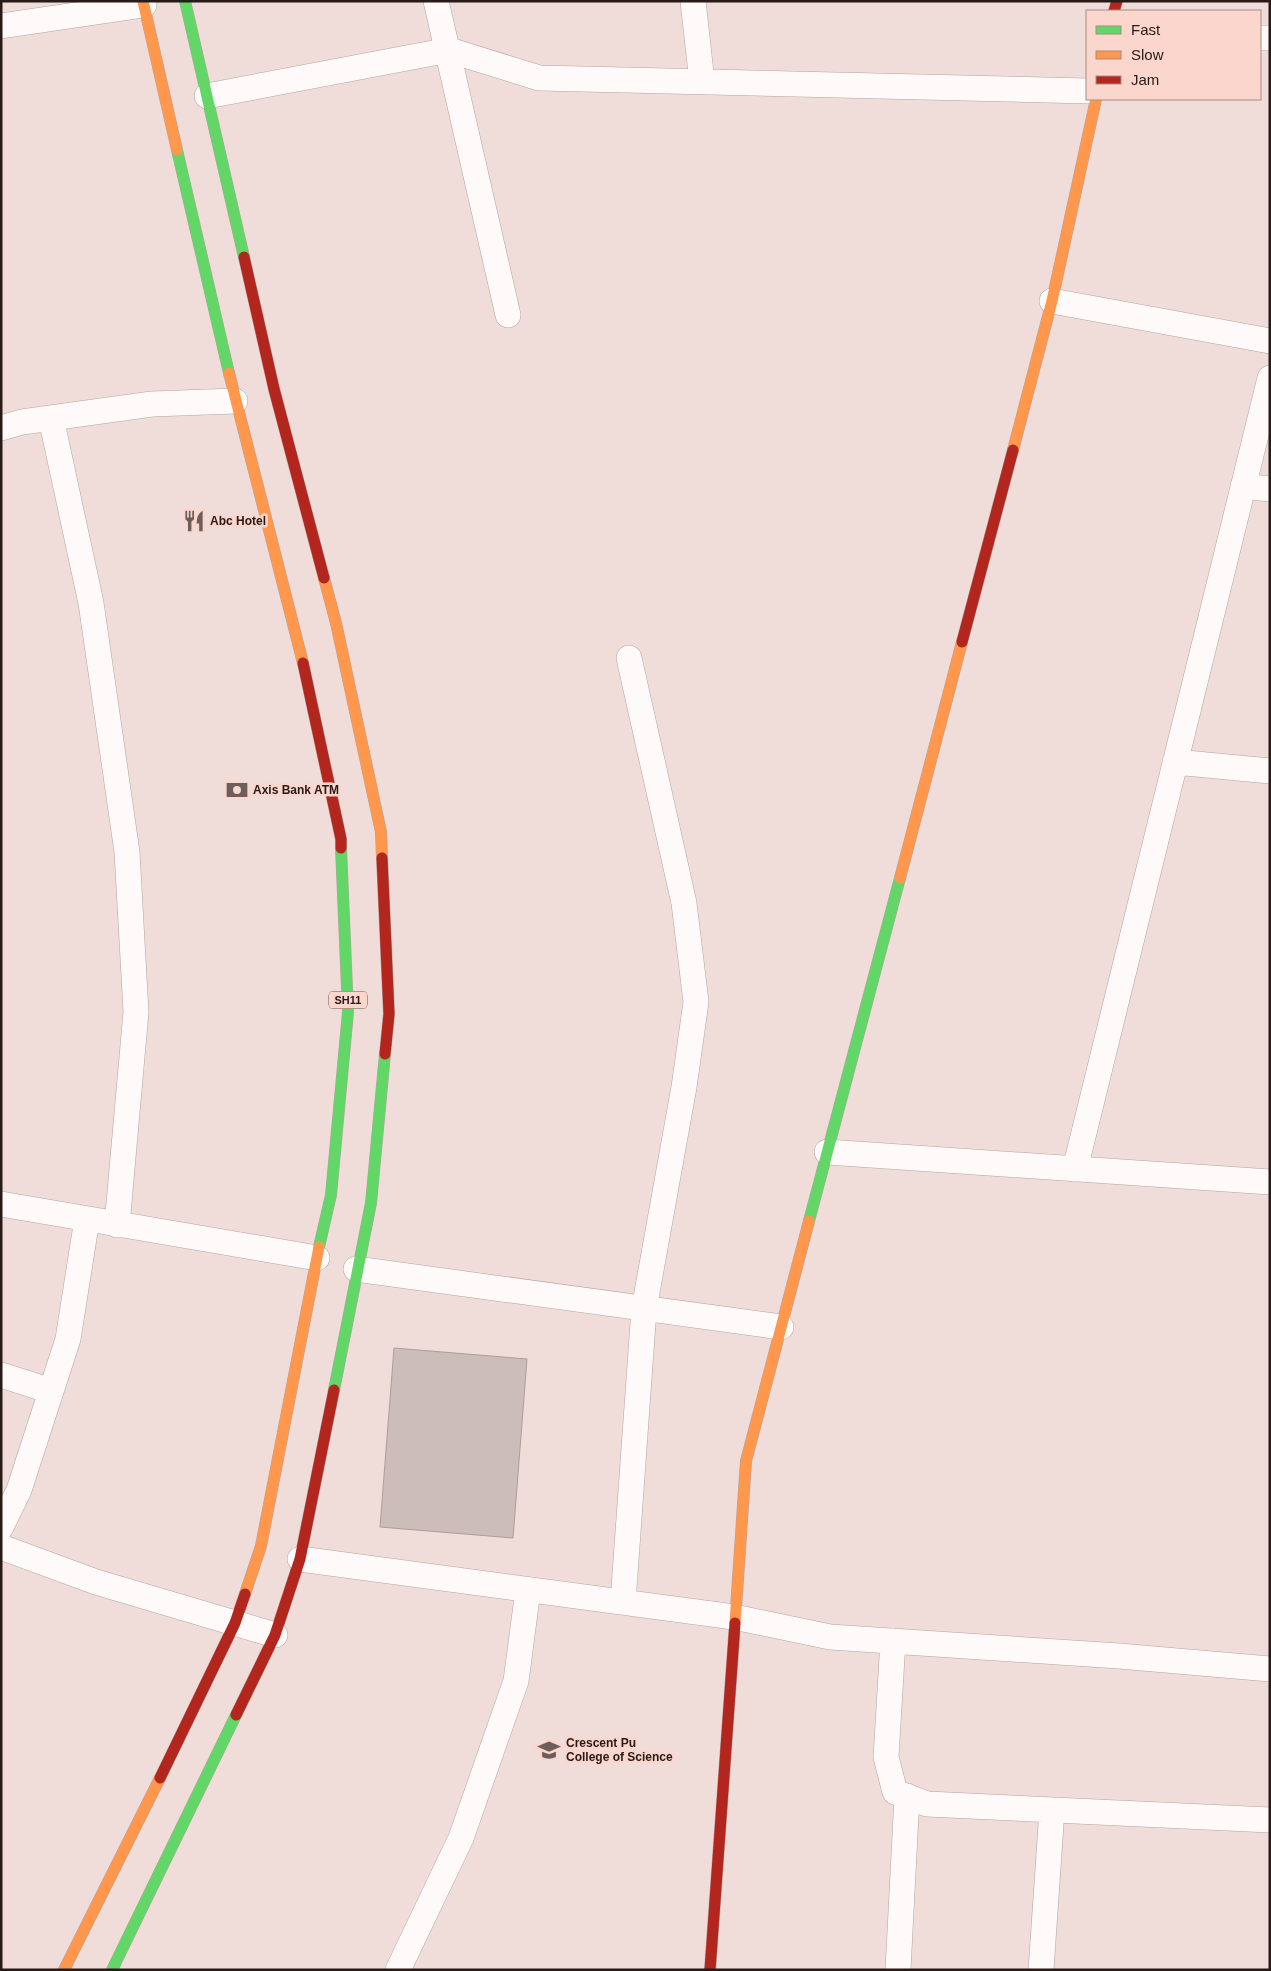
<svg xmlns="http://www.w3.org/2000/svg" width="1271" height="1971" font-family="Arial,sans-serif">
<style>
.building{fill:#cdbdba;stroke:#ac9d99}
.lines{fill:none;stroke-linecap:round;stroke-linejoin:round}
.street-casing{stroke:#b4a4a1;stroke-width:26}
.fast-casing{stroke:#b4a4a1;stroke-width:12}
.slow-casing{stroke:#b4a4a1;stroke-width:12}
.jam-casing{stroke:#b4a4a1;stroke-width:12}
.street{stroke:#fdfaf9;stroke-width:25}
.fast{stroke:#63d668;stroke-width:11}
.slow{stroke:#ff974d;stroke-width:11}
.jam{stroke:#b3261e;stroke-width:11}
.labels{text-anchor:middle;stroke-width:5;stroke-linejoin:round;paint-order:stroke}
.shield{fill:#fbd6cd;stroke:#67524e;stroke-width:1}
.shield-label{font-size:11px;font-weight:bold;fill:#271a17}
.poi-label{font-size:12px;font-weight:bold;fill:#271a17;stroke:#fbd6cd;text-anchor:start}
</style>
<rect width="100%" height="100%" fill="#f0dcd8"/>
<!-- building -->
<path class="building" d="M394,1348L527,1359L513,1538L380,1527Z"/>
<g class="lines">
<!-- street casing -->
<g class="street-casing">
<path id="street" d="M436,1L508,315
M693,1L702,82
M1,26L144,5
M1260,38H1270
M207,96L449,50L539,78L1087,91
M1052,301L1270,341
M51,418L91,603L127,852L136,1012L117,1225
M1,428L22,422L152,404L235,401
M1243,486L1270,489
M1175,762L1270,771
M827,1152L1270,1182
M1075,1169L1270,378
M1,1204L317,1258
M356,1269L781,1327
M1,1375L51,1391
M1,1527L19,1490L68,1339L87,1219
M1,1547L96,1582L275,1635
M300,1559L734,1617L830,1637L1119,1656L1270,1669
M623,1602L644,1309L684,1087L696,1002L684,903L629,658
M893,1641L886,1757L895,1792L927,1804L1270,1820
M398,1970L461,1838L516,1681L528,1590
M898,1970L907,1796
M1041,1970L1052,1810"/>
</g>
<!-- fast casing -->
<g class="fast-casing">
<path id="fast" d="M185,1L244,257
M177,150L229,373
M809,1221L900,878
M319,1247L331,1195L348,1012L341,848
M334,1390L371,1203L385,1054
M112,1970L236,1715"/>
</g>
<!-- slow casing -->
<g class="slow-casing">
<path id="slow" d="M143,1L177,150
M229,373L303,663
M1013,450L1052,301L1096,99
M324,578L336,623L381,832L382,858
M900,878L962,642
M245,1594L261,1546L319,1247
M735,1623L746,1461L809,1221
M64,1970L160,1778"/>
</g>
<!-- jam casing -->
<g class="jam-casing">
<path id="jam" d="M1114,11L1117,1
M244,257L274,389L324,578
M962,642L1013,450
M303,663L341,839V848
M382,858L389,1014L385,1054
M236,1715L275,1635L300,1559L334,1390
M160,1778L235,1623L245,1594
M710,1970L735,1623"/>
</g>
<!-- street -->
<use href="#street" class="street"/>
<!-- fast -->
<use href="#fast" class="fast"/>
<!-- slow -->
<use href="#slow" class="slow"/>
<!-- jam -->
<use href="#jam" class="jam"/>
</g>
<!-- icons -->
<defs>
<g id="restaurant-bare" transform="scale(1.725)"><path d="M-5-6h1v4h1v-4h1v4h1v-4h1v5L-1.5 .5V6h-2V.5L-5-1ZM5-6V6H3V1.5H1.5Q1.5-4 5-6Z" fill="#6d5e5b" stroke="#fbd6cd" stroke-width="2.5" paint-order="stroke"/></g>
<g id="bank-bare" transform="scale(1.725)"><path d="M-6-4H6V4H-6ZM0-2.3a2.3 2.3 0 1 0 0 4.6a2.3 2.3 0 1 0 0-4.6Z" fill="#6d5e5b" stroke="#fbd6cd" stroke-width="2.5" paint-order="stroke"/></g>
<g id="university-bare" transform="scale(1.725)"><path d="M0-5L7-2L0 1L-7-2ZM-4 1L0 2.5L4 1V4Q0 6-4 4Z" fill="#6d5e5b" stroke="#fbd6cd" stroke-width="2.5" paint-order="stroke"/></g>
</defs>
<g fill-rule="evenodd">
<use href="#restaurant-bare" x="194" y="521"/>
<use href="#bank-bare" x="237" y="790"/>
<use href="#university-bare" x="549" y="1750"/>
</g>
<g class="labels">
<!-- shield labels -->
<rect class="shield" x="329" y="991.5" width="38" height="17" rx="4"/>
<g class="shield-label">
<text x="348" y="1004">SH11</text>
</g>
<!-- poi labels -->
<g class="poi-label">
<text x="210" y="525">Abc Hotel</text>
<text x="253" y="794">Axis Bank ATM</text>
<text x="566" y="1747">Crescent Pu<tspan x="566" dy="14">College of Science</tspan></text>
</g>
</g>
<!-- border -->
<rect width="1271" height="1971" fill="none" stroke="#271a17" stroke-width="5"/>
<!-- legend -->
<rect x="1086" y="10" width="175" height="90" fill="#fbd6cd" stroke="#a68b84"/>
<rect x="1096" y="26" width="25" height="8" fill="#63d668" stroke="#a68b84"/>
<text x="1131" y="35" font-size="15" fill="#271a17">Fast</text>
<rect x="1096" y="51" width="25" height="8" fill="#ff974d" stroke="#a68b84"/>
<text x="1131" y="60" font-size="15" fill="#271a17">Slow</text>
<rect x="1096" y="76" width="25" height="8" fill="#b3261e" stroke="#a68b84"/>
<text x="1131" y="85" font-size="15" fill="#271a17">Jam</text>
</svg>
